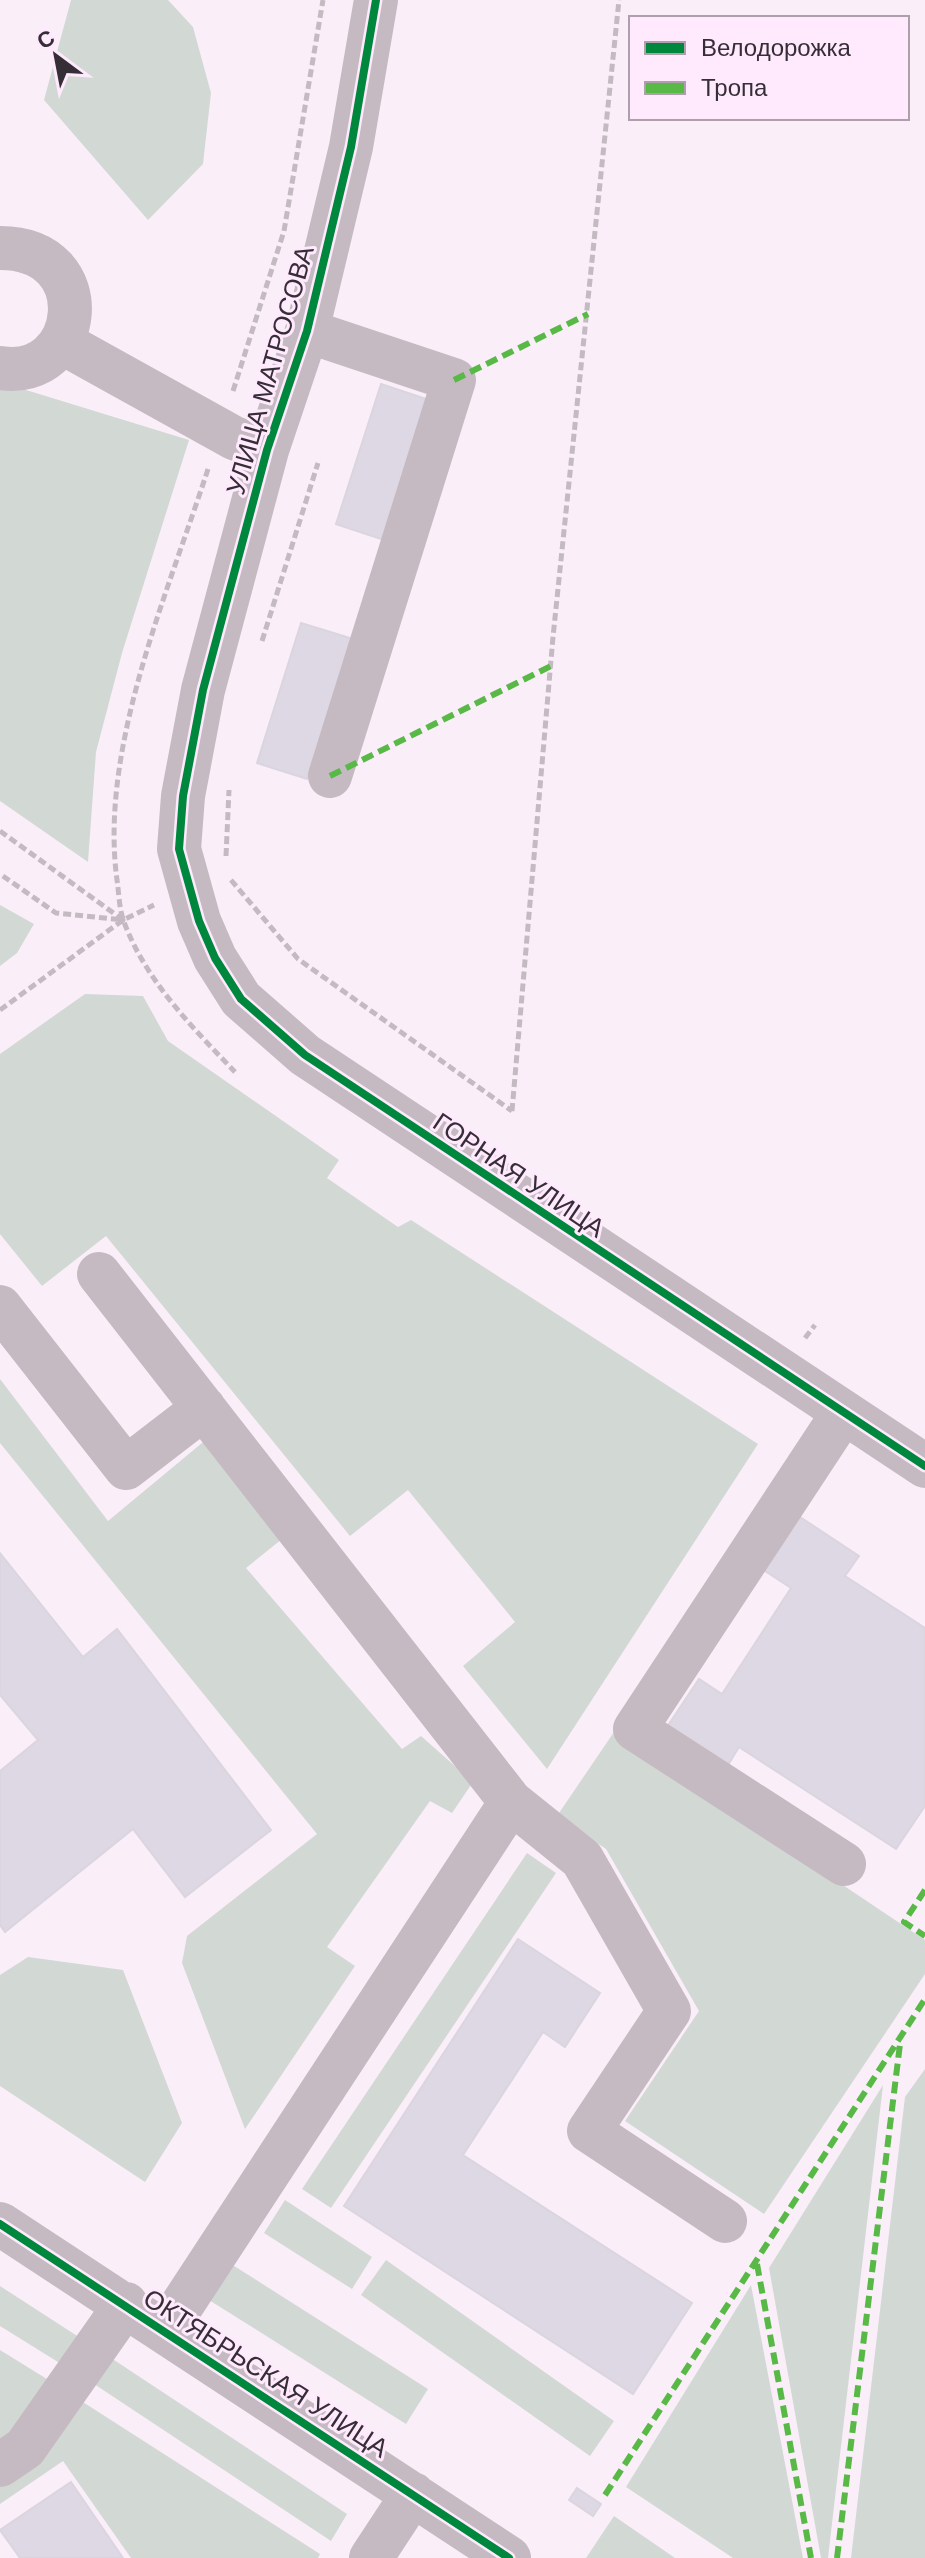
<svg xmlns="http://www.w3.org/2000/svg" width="925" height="2558" font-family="Arial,sans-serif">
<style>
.green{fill:#d2d8d4}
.building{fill:#ddd8e3;stroke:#dad5df;stroke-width:2}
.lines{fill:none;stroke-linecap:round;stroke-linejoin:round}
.path{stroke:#c4bac2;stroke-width:5;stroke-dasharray:8 4;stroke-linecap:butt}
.minor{stroke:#c5bac2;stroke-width:44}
.quiet{stroke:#58b947;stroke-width:6;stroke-dasharray:12 6;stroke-linecap:butt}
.cycleway-casing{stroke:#ffeafd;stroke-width:13}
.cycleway{stroke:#00873e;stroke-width:8}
.labels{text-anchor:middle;stroke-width:6;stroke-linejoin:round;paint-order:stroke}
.street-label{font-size:26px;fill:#362e36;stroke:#ffeafd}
</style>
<rect width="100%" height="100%" fill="#faeff9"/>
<!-- green -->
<path class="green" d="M71,0H168L193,27L211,93L203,164L148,220L44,100Z
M0,382L189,440L122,653L96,752L88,862L0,801Z
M0,905L34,924L17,953L0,966Z
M85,994L143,996L168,1041L339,1160L327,1178L398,1227L411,1220L758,1444L547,1769L463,1666L515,1622L408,1490L350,1536L106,1236L42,1286L0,1234V1054Z
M0,1379L108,1521L208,1438L287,1535L246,1568L402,1749L421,1736L473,1782L452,1813L430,1801L327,1947L355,1966L245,2129L182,1963L187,1936L317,1834L0,1443Z
M614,1732L925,1940V1974L764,2214L625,2121L699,2011L606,1849L557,1816Z
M527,1853L556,1873L331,2208L302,2189Z
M28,1957L123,1970L182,2123L145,2182L0,2086V1975Z
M925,2069V2558H851L905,2097Z
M883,2085L828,2558H821L769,2268Z
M285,2200L372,2257L352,2289L264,2233Z
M386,2260L614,2421L590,2456L361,2295Z
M231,2264L428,2389L406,2424L209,2300Z
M751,2285L803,2558H733L626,2487Z
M0,2286L85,2341L66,2367L0,2326Z
M0,2350L55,2384L0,2448Z
M102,2352L347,2514L331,2541L85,2378Z
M75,2397L320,2554L318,2558H131L63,2461L0,2504V2481Z
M614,2516L675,2558H586Z"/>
<!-- building -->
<path class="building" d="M381,384L432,401L387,541L336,524Z
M301,623L353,639L307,779L257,763Z
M794,1513L859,1556L845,1576L925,1628V1806L896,1849L739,1747L725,1770L665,1730L699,1679L722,1694L791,1588L759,1567Z
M0,1553L83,1657L117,1629L271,1830L185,1897L133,1829L5,1932L0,1925V1771L38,1740L0,1695Z
M518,1939L600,1993L565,2047L543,2032L463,2155L692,2303L633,2394L344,2206Z
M71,2482L123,2558H20L0,2530Z
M577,2488L601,2504L593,2516L569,2500Z"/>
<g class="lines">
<!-- path -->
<path class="path" d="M233,391L284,231L323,0
M208,469C168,593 99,748 117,880C119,893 119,909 124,922C146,981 192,1027 235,1072
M262,641L318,463
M0,831L123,920L56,913L0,874
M226,856L229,790
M231,880L298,959L512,1111
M0,1010L123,920L154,905
M512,1111L553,637L619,0
M805,1338L815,1325"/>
<!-- minor -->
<path class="minor" d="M376,0L351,147L307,331L267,450L203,690L183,796L179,849L199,921L215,958L241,999L305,1055L925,1466
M0,248C102,248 84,382 0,368
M307,331L454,380L330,776
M61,342L234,438L267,450
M99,1274L511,1802L165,2331
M0,1307L126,1468L204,1408
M843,1413L635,1729L844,1864
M511,1802L582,1859L669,2011L589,2131L725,2221
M0,2224L509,2558
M0,2465L25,2448L126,2304
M371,2558L413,2494"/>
<!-- quiet -->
<path class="quiet" d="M454,380L588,314
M330,776L551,666
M925,1890L904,1922L925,1936
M757,2264L811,2558
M605,2495L925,1999
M837,2558L900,2044"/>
<!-- cycleway casing -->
<g class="cycleway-casing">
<path id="cycleway" d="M376,0L351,147L307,331L267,450L203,690L183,796L179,849L199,921L215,958L241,999L305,1055L925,1466
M0,2224L509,2558"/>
</g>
<!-- cycleway -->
<use href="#cycleway" class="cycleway"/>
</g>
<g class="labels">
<!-- street labels -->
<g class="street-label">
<text transform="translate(270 370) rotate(-74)" y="9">УЛИЦА МАТРОСОВА</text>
<text transform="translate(519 1175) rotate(34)" y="9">ГОРНАЯ УЛИЦА</text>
<text transform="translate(266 2373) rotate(33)" y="9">ОКТЯБРЬСКАЯ УЛИЦА</text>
</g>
</g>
<!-- legend -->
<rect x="629" y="16" width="280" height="104" fill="#ffeafd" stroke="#af9fad" stroke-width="2"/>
<rect x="645" y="42" width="40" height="12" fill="#00873e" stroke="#af9fad" stroke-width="2"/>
<text x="701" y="56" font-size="24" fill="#362e36">Велодорожка</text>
<rect x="645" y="82" width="40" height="12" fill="#58b947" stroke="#af9fad" stroke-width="2"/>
<text x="701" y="96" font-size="24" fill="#362e36">Тропа</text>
<!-- north arrow -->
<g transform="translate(56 56) rotate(328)" stroke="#ffeafd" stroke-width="6" paint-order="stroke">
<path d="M0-6L14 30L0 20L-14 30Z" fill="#362e36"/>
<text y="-12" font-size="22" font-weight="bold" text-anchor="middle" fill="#362e36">С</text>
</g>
</svg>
